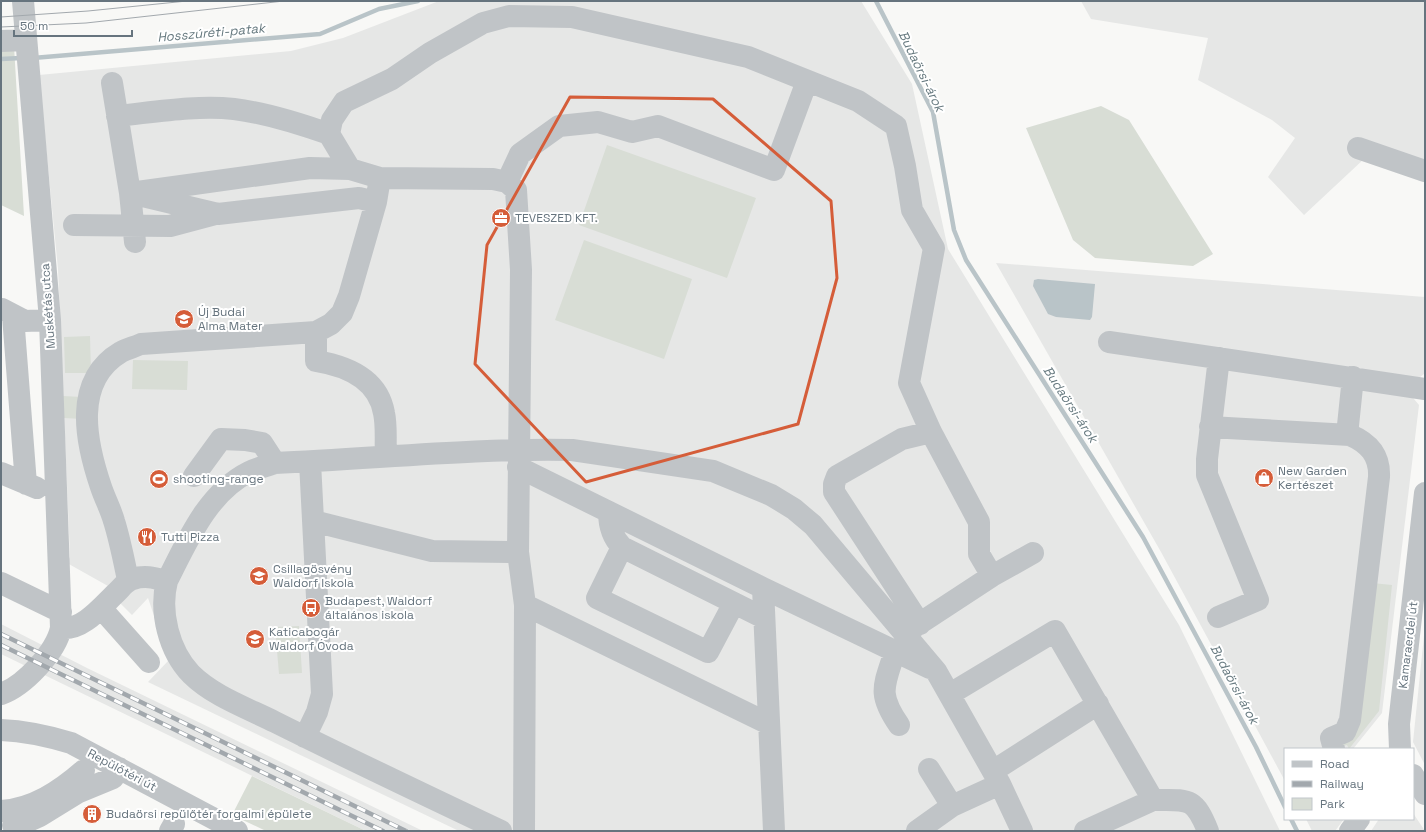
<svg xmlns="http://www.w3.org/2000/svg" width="1426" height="832" font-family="'Space Grotesk',sans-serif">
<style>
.built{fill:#e6e7e6}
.green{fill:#d8ddd5}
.water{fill:#b9c4c8}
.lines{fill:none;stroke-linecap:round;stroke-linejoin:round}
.stream{stroke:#b9c4c8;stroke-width:4.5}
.minor{stroke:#c0c4c7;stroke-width:22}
.tram{stroke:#a2a8ad;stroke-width:1}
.rail-casing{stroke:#a2a8ad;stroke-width:4.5}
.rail{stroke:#fff;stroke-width:3;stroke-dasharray:9;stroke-linecap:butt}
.marked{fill:none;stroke:#d55d39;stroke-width:3;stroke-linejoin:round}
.labels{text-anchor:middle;stroke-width:4;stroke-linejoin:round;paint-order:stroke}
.poi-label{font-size:12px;fill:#66747e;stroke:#fff;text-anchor:start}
.street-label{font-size:12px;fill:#66747e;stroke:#fff}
.water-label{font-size:13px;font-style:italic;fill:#66797f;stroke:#fff}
</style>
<rect width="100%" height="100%" fill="#f8f8f6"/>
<!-- built -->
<path class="built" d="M439,1H861L912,84L948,249L1179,625L1280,831H459L148,682L169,660L148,598L132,615L118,601L108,586L67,563L70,557L58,269L39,75L291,51L343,38Z
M1081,1H1425V176L1365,158L1304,215L1268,177L1295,138L1272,120L1198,80L1208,38L1091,19Z
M996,263L1425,297V366L1424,374L1415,381L1409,393L1419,405L1382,713L1353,749H1285V781L1161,552Z
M1,624L87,668L423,831H366L1,654Z
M1425,626V765L1413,742Z
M1413,813L1425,831H1371L1379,819H1413Z
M1306,819H1344L1335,831H1312Z"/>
<!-- green -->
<path class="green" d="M1,46H14L24,216L1,205Z
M1101,106L1129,120L1213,254L1193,266L1095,258L1073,240L1026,128Z
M607,145L756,198L727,278L579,225Z
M584,240L692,279L664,359L555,320Z
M90,336L91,373H65L64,337Z
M133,360L188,361L187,390L132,389Z
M63,396L82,397V419L64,418Z
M1372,583L1392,585L1379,711L1349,749L1347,745L1337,747Z
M299,626L302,673L279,674L275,627Z
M252,776L366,831H266L232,815Z"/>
<!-- water -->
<path class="water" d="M1038,279L1095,284L1092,317L1090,320L1056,317L1048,314L1033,286L1034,280Z"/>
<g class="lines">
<!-- stream -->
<path class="stream" d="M876,1L933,112L954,230L966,260L1143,537L1256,747L1285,807
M33,58L320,34L379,9L418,1
M1,59L21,58
M1291,819L1297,831"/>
<!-- minor -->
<path class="minor" d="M1,41L26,40
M112,83L130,193L310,168L350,169L380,178L493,179L507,182L516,190L521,270L518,552L525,605L524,831
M117,116C156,112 196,105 234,109C267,113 298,123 329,134
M1358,148L1425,171
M350,169L329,134L332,120L344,102L392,79L430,53L483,23L509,16L572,17L748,57L858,101L896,126L905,166L912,210L934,248L909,383L931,432L979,522V554L992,576L905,633
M380,178L376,202L349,296L342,313L331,324L316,332V361C347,366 378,379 384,413C387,427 385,442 386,456
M507,182L520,154L559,126L598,122L632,132L658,126L774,170L807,81
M74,225L170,226L215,214
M135,242L130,193L218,214L359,198L376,202
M2,309L25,321L50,320
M13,316L26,484
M1109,342L1425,389
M1210,427L1350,435C1369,443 1380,456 1379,477L1350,720L1345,732L1331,738L1334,749
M1347,435L1353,377
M518,467L763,588L930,668
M1,473L37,488
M194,476L221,439L245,440L262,443L275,463
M609,512C609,526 612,537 622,547L764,618
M313,521L432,551L518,552
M622,547L597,598L708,652L734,603
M992,576L1033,553
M128,580C124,561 120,540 114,521C111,510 105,499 101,487C86,443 72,381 121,352C127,349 134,347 141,344L316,332
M167,581C187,542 207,493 249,472C257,468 267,466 275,463C374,459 473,448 572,450L713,471L771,495L794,509L813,525L936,671L1000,784L1022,831
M1,583L61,612
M763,588L774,831
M525,605L769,724
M101,608L149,662
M1218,617L1258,600L1207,475V459L1219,358
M920,624L834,492V484L837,476L902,439L931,432
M61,628C83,631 102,606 117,592C122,587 126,581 133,579C145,575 155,578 167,581C159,612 169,651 191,674C213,696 247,708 275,722C349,759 425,795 501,831
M895,651C884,686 877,693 899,725
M1,694C24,686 56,652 61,628L50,320L23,1
M950,694L1055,631L1153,800C1188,800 1194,796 1208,831
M1,730C25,731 48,736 71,743L237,831
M305,737L317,712L322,694L310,462
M1400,749L1399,724L1425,493
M929,769L952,806
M993,771L1098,704
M1413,775L1425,794
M1,811C33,809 60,791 84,770
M13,825L22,824L40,816L79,792L113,778L119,768
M170,831L174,824
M917,831L952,806L1000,784
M1085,831L1153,800
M1350,831L1359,819"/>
<!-- tram -->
<path class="tram" d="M1,17L88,11L187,1
M1,27L86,23L284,1"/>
<!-- rail casing -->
<g class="rail-casing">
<path id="rail" d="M1,634L406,831
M1,645L383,831"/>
</g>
<!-- rail -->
<use href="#rail" class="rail"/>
</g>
<!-- marked area -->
<path class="marked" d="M570,97L713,99L831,201L837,278L798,424L586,482L475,364L487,245Z"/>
<!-- icons -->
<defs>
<g id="office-disc" transform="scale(1)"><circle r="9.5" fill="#d55d39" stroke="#fff"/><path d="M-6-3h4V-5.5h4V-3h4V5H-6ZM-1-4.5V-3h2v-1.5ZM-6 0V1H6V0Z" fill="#fff"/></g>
<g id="school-disc" transform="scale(1)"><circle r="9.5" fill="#d55d39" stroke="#fff"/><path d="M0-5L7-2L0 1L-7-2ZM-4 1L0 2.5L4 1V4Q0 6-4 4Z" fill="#fff"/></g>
<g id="shop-disc" transform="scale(1)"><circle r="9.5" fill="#d55d39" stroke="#fff"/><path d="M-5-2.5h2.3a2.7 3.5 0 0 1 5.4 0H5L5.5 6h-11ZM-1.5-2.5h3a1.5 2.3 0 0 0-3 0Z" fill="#fff"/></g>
<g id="stadium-disc" transform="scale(1)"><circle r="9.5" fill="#d55d39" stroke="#fff"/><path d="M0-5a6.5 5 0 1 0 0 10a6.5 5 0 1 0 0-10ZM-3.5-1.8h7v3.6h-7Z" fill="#fff"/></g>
<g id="restaurant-disc" transform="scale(1)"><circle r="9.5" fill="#d55d39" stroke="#fff"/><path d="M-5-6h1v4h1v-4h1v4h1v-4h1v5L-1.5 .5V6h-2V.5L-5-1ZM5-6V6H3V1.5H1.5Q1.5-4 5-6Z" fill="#fff"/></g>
<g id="bus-disc" transform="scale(1)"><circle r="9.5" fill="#d55d39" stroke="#fff"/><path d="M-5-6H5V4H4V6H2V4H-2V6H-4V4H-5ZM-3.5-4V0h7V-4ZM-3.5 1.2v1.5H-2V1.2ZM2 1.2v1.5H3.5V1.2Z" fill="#fff"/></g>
<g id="building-disc" transform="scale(1)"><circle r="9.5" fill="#d55d39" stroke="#fff"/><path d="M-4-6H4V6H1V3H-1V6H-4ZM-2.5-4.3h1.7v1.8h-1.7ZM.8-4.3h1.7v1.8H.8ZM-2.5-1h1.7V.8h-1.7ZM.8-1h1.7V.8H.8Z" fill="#fff"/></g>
</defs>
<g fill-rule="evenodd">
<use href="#office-disc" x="501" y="218"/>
<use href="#school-disc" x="184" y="319"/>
<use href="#shop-disc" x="1264" y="478"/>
<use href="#stadium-disc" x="159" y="479"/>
<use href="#restaurant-disc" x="147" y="537"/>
<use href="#school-disc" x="259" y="576"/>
<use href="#bus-disc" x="311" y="608"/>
<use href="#school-disc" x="255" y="639"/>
<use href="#building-disc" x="92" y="814"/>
</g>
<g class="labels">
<!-- poi labels -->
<g class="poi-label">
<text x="515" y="222">TEVESZED KFT.</text>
<text x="198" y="316">Új Budai<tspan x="198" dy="14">Alma Mater</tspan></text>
<text x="1278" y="475">New Garden<tspan x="1278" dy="14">Kertészet</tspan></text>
<text x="173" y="483">shooting-range</text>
<text x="161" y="541">Tutti Pizza</text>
<text x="273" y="573">Csillagösvény<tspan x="273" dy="14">Waldorf Iskola</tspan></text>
<text x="325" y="605">Budapest, Waldorf<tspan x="325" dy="14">általános iskola</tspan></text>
<text x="269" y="636">Katicabogár<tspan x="269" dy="14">Waldorf Óvoda</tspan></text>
<text x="106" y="818">Budaörsi repülőtér forgalmi épülete</text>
</g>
<!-- street labels -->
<g class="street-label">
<text transform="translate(48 306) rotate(-94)" y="4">Muskétás utca</text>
<text transform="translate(1408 645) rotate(-83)" y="4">Kamaraerdei út</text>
<text transform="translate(122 770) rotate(28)" y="4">Repülőtéri út</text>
</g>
<!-- water labels -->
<g class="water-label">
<text transform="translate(211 32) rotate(-5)" y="5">Hosszúréti-patak</text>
<text transform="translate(922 71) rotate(64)" y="5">Budaörsi-árok</text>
<text transform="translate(1071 404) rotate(57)" y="5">Budaörsi-árok</text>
<text transform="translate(1235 684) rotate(62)" y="5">Budaörsi-árok</text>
</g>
</g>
<!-- border -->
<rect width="1426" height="832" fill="none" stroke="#66747e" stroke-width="4"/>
<!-- legend -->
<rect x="1284" y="748" width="130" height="72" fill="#ffffff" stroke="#c2c7cb"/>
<rect x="1292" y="761" width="20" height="6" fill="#c0c4c7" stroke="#c2c7cb"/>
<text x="1320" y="768" font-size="12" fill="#66747e">Road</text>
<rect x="1292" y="781" width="20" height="6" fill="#a2a8ad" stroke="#c2c7cb"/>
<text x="1320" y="788" font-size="12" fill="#66747e">Railway</text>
<rect x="1292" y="798" width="20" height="12" fill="#d8ddd5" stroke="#c2c7cb"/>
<text x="1320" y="808" font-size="12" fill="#66747e">Park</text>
<!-- scale -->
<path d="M14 30v6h118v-6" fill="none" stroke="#66747e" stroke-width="2"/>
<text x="20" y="30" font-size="12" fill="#66747e" stroke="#ffffff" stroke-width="3" paint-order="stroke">50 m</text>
</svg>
